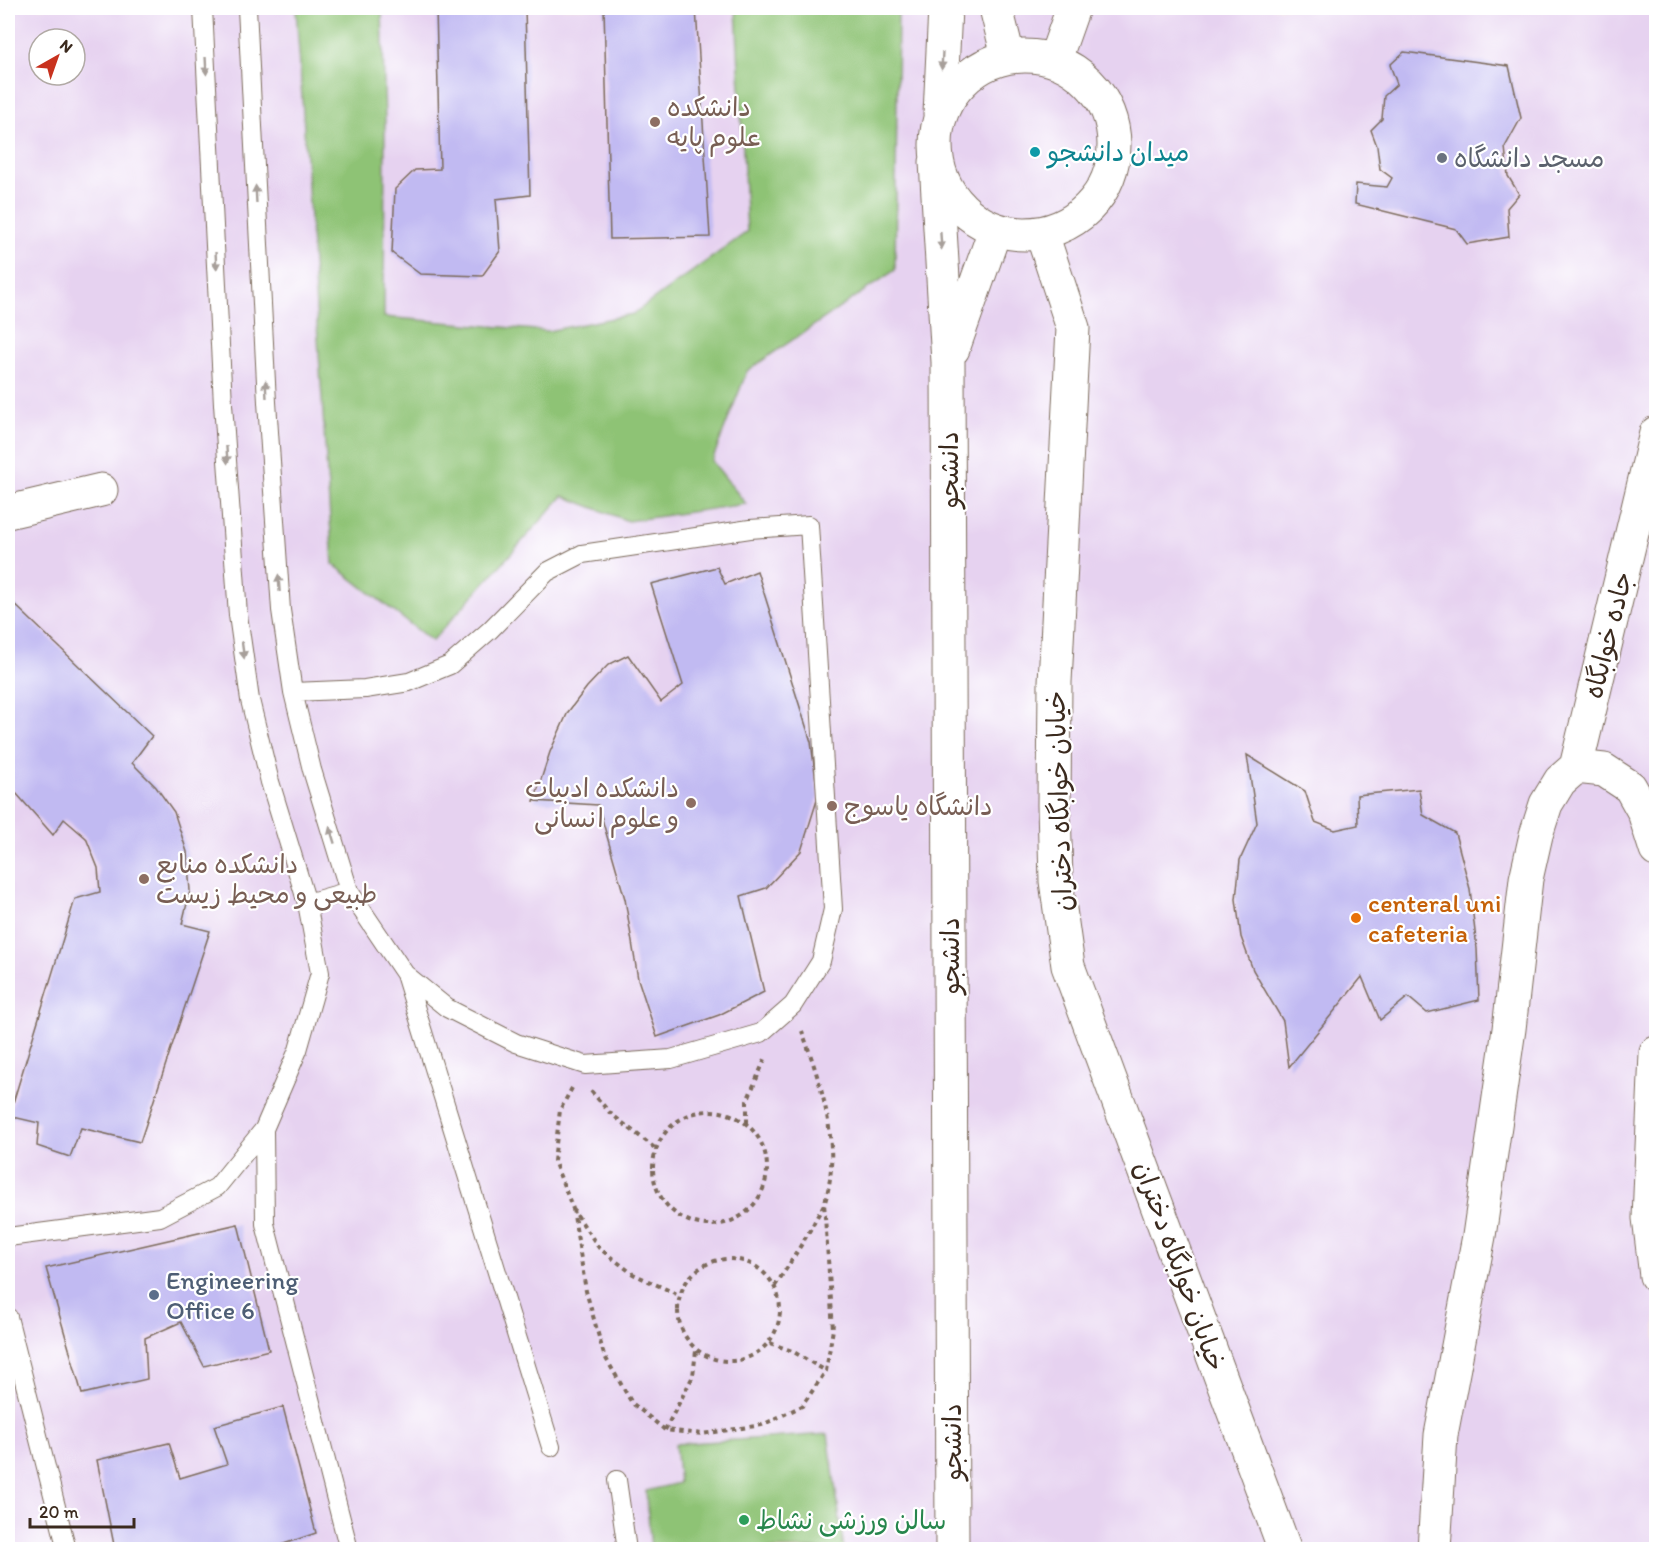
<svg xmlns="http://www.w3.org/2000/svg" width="1664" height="1557" font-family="Itim,'Playpen Sans Arabic',sans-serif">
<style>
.built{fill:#e6d2f0;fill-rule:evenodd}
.green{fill:#8ec375;stroke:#64764a;stroke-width:1.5}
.building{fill:#c1baf2}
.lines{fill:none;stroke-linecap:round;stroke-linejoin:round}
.service-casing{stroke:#7c6b5b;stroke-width:20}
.minor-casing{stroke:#7c6b5b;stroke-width:35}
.tertiary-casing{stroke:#7c6b5b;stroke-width:35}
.path{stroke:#7c6b5b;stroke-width:4;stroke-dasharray:4.5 4.5;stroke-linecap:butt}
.service{stroke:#fff;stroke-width:18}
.minor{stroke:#fff;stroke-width:33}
.tertiary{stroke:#fff;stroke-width:33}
.oneway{fill:#a79f9a}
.education-dot{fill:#8d6e63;stroke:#fff;stroke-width:2}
.culture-dot{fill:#0f9aa8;stroke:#fff;stroke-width:2}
.worship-dot{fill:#6b7280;stroke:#fff;stroke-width:2}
.food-dot{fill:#e8710a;stroke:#fff;stroke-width:2}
.service-dot{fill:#5c6f8a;stroke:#fff;stroke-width:2}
.leisure-dot{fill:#2e9e5b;stroke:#fff;stroke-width:2}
.labels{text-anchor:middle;stroke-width:4.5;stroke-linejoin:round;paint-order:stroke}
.education-label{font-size:26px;fill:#785e54;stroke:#fff;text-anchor:start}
.culture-label{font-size:26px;fill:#0d838f;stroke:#fff;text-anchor:start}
.worship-label{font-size:26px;fill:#5b616d;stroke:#fff;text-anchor:start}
.street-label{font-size:26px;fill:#3b2a1e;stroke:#fff}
.food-label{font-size:26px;fill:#c56008;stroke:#fff;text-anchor:start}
.service-label{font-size:26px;fill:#4e5e75;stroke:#fff;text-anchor:start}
.leisure-label{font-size:26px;fill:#27864d;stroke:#fff;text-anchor:start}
</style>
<rect width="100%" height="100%" fill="#fff"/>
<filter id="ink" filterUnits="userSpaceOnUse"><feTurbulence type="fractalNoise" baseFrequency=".0167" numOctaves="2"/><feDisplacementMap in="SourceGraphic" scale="12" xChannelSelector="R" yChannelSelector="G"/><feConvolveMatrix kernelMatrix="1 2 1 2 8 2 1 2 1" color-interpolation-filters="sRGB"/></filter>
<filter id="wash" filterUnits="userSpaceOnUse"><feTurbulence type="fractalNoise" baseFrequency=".008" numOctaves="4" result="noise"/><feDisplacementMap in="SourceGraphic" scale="24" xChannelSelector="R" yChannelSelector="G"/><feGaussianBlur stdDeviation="1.35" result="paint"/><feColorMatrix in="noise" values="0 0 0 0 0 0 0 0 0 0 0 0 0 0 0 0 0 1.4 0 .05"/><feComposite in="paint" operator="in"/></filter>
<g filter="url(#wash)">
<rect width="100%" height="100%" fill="#f5e4cc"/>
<!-- built -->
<path class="built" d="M8,8H1656V1549H11L8,1537ZM39,39H75V75H39Z"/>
<!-- green -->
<path class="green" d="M296,8H382L385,123L384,317L548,331L633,314L747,232L736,8H898L895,270L747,371L712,461L746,504L628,521L563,496L432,641L333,564Z
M828,1434L844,1549H651L646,1491L679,1483L675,1444Z"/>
<g id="blocks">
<!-- building -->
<path class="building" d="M436,8H525L530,195L496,199L500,251L482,276L420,274L392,253L395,189L415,170L440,169Z
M604,8H696L710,237L610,239Z
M1404,52L1509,66L1521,118L1505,147L1508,176L1519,194L1507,208L1509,237L1467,244L1456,229L1355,204L1356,184L1387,187L1392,178L1380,169L1377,146L1371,130L1382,119L1384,96L1397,84L1390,65Z
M717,567L725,584L757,571L811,742L818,797L801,851L766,888L741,896L764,992L719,1015L657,1037L638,979L625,899L598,805L534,801L550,752L568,712L587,687L608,665L628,655L661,702L683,685L651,584Z
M8,598L152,736L132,763L156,787L174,812L187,852L190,891L182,924L210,931L140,1142L81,1128L70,1157L37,1146L39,1123L9,1116L75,899L100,892L98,868L86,838L64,819L53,835L8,784Z
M1247,755L1305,791L1315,822L1335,830L1358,825L1357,795L1419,789L1423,815L1455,833L1470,889L1477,949L1479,1000L1427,1013L1408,997L1380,1020L1362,977L1289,1067L1283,1021L1253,970L1241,937L1236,899L1240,860L1257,823Z
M238,1224L269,1350L204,1366L181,1322L145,1338L147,1379L82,1394L46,1268Z
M283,1407L316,1533L266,1550H115L97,1460L169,1443L180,1478L227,1464L214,1426Z"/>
</g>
</g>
<g filter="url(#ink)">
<use href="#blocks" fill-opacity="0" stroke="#7c6b5b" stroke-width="1.5"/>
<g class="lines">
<!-- service casing -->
<g class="service-casing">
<path id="service" d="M203,8L223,404L238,615L250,700L270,782L307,903L349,891
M247,8L267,402L281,610L293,692L312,770L349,891L405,974L447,1008L516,1043L585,1065L671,1059L761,1033L793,1005L821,961L833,909L809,525L750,529L582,554L547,572L490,630L450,665L409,682L365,689L293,692
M405,974L551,1447
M264,1129L265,1224L349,1550
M8,1237L160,1217L217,1187L264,1129L298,1050L320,973L307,903
M8,1317L67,1550
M617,1480L627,1550"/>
</g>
<!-- minor casing -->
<g class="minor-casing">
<path id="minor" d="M1055,59L1073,8
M1042,234L1073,328L1055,682L1054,805L1056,881L1068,966L1285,1550
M8,512L101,490
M1576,767L1656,433
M1656,1053L1649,1218L1656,1276
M1434,1550L1441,1435L1479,1236L1509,1029L1526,879L1536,835L1546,804L1560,781L1576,767L1604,770L1630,787L1644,812L1656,850"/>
</g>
<!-- tertiary casing -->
<g class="tertiary-casing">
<path id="tertiary" d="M996,8L1008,56
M936 145a89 89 0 1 1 178 0a89 89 0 1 1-178 0Z
M940,114L945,8
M936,162L948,362L952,1550
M953,349L995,230"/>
</g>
<!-- path -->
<path class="path" d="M572,1088L560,1110L554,1161L573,1209L599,1248L633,1274L679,1295
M591,1091L610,1113L656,1149
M653 1168a57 57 0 1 1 114 0a57 57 0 1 1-114 0Z
M747,1123V1101L765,1059
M573,1209L586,1291L604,1355L632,1403L665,1430L702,1434L762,1425L802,1406L826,1371L833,1329L824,1203
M678 1310a51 51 0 1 1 102 0a51 51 0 1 1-102 0Z
M775,1286C789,1265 802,1244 814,1223C817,1216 822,1209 825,1202C842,1146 821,1084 802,1031
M770,1343L792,1351L826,1371
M665,1430L693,1376L696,1351"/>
<!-- service -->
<use href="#service" class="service"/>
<!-- minor -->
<use href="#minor" class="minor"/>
<!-- tertiary -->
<use href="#tertiary" class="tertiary"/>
</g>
<!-- one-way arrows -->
<defs><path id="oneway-solid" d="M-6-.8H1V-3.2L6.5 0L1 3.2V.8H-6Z" transform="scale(1.5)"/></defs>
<g class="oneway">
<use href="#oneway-solid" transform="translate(942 61) rotate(93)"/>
<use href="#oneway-solid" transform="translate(206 66) rotate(87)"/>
<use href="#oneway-solid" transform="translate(256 194) rotate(-93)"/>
<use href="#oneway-solid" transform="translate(941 241) rotate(86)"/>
<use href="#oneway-solid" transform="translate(216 261) rotate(87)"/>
<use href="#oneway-solid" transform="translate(266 389) rotate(-93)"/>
<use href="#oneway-solid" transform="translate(227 455) rotate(86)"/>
<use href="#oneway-solid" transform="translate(279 583) rotate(-94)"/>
<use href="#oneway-solid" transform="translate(243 650) rotate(82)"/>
<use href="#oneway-solid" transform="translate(332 835) rotate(-107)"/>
</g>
</g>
<!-- markers -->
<g class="education-dot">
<circle cx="655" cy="122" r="6"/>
<circle cx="691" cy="803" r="6"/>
<circle cx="832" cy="806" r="6"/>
<circle cx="144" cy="879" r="6"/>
</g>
<circle class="culture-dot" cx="1035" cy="152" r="6"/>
<circle class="worship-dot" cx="1442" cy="158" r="6"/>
<circle class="food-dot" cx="1356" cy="918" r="6"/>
<circle class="service-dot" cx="154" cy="1295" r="6"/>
<circle class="leisure-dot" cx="744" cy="1520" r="6"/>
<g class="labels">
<!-- education labels -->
<g class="education-label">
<text x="667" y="116">دانشکده<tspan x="667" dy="30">علوم پایه</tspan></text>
<text x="679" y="797" text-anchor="end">دانشکده ادبیات<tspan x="679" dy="30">و علوم انسانی</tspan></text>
<text x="844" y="815">دانشگاه یاسوج</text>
<text x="156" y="873">دانشکده منابع<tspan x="156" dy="30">طبیعی و محیط زیست</tspan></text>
</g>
<!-- culture labels -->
<g class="culture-label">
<text x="1047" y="161">میدان دانشجو</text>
</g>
<!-- worship labels -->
<g class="worship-label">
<text x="1454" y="167">مسجد دانشگاه</text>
</g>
<!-- street labels -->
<g class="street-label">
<text transform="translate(949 470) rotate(-90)" y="9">دانشجو</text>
<text transform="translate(1608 635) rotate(-76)" y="9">جاده خوابگاه</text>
<text transform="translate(1059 801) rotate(-92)" y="9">خیابان خوابگاه دختران</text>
<text transform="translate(950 956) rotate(-90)" y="9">دانشجو</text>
<text transform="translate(1180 1266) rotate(70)" y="9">خیابان خوابگاه دختران</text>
<text transform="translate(952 1442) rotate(-90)" y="9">دانشجو</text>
</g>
<!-- food labels -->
<g class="food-label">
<text x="1368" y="912">centeral uni<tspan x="1368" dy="30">cafeteria</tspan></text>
</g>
<!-- service labels -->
<g class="service-label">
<text x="166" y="1289">Engineering<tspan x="166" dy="30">Office 6</tspan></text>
</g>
<!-- leisure labels -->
<g class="leisure-label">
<text x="756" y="1529">سالن ورزشی نشاط</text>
</g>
</g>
<!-- margin -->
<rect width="1664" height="1557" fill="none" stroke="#fff" stroke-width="30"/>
<!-- north arrow -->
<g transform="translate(57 57) rotate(40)"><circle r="28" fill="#ffffff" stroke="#b1aaa5" stroke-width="1.5"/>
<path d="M0-4.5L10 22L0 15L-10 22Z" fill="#c8321e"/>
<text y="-9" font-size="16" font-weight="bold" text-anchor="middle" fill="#3b2a1e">N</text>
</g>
<!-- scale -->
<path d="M30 1518v9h104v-9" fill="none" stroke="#3b2a1e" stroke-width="3"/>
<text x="39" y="1518" font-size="18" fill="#3b2a1e" stroke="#ffffff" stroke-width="4.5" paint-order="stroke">20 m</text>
</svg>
